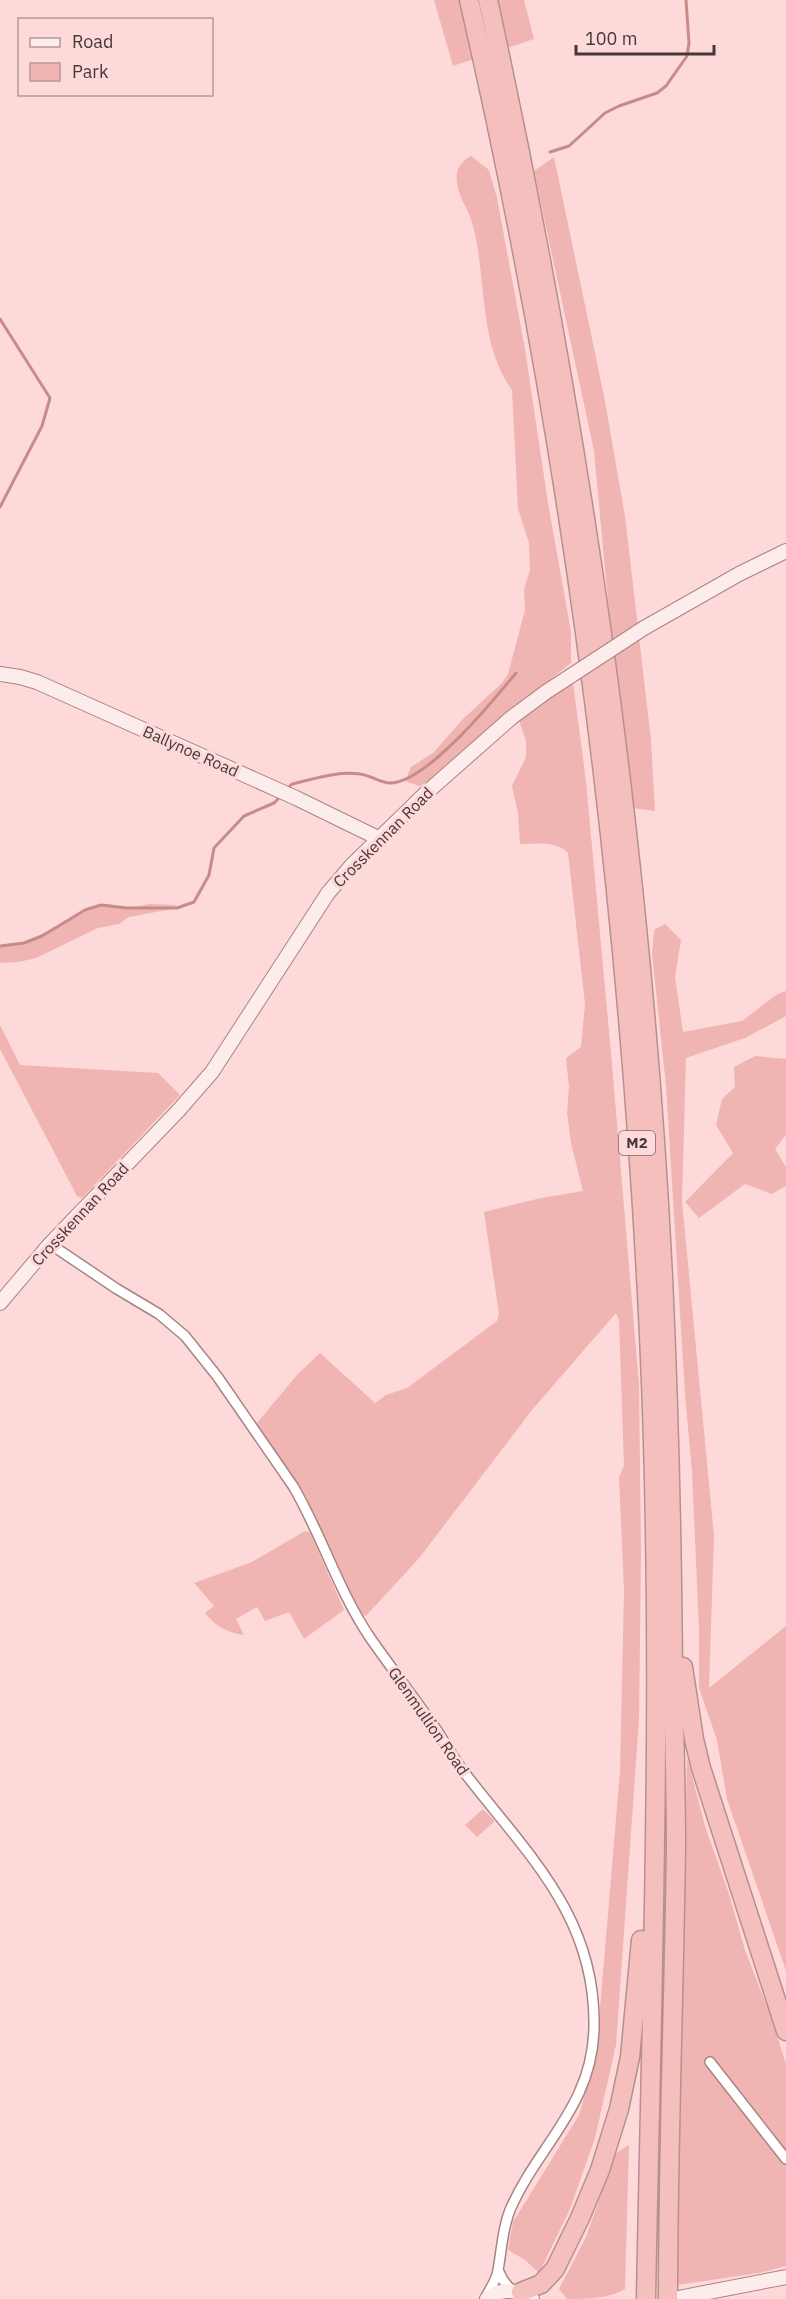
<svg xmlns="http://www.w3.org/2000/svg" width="786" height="2299" font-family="'IBM Plex Sans',sans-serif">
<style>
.green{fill:#f0b4b3}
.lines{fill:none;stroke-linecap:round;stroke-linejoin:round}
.stream{stroke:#c78b8a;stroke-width:3}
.street-casing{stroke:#aa8382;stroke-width:12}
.secondary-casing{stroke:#aa8382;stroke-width:16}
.highway-casing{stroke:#b88f8f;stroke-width:21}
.street{stroke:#fff;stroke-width:9}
.secondary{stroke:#fcecec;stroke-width:14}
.highway{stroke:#f5bfbe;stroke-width:18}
.secondary-bridge-casing{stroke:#aa8382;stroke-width:16;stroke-linecap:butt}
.secondary-bridge{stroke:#fcecec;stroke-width:14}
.labels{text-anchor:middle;stroke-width:6;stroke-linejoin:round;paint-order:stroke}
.shield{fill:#fddad9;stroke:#7e6868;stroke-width:1.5}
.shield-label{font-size:15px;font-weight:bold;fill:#483737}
.street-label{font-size:16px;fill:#483737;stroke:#fddad9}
</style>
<rect width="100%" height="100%" fill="#fddad9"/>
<!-- green -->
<path class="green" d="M434,0H524L534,39L453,66Z
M471,156L489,170L497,198L525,349L548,503L571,632V663L520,704L422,787L405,781L411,767L433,753L463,719L502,683L508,674L525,610L524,589L530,570L529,543L518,509L512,390C478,343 487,279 473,226C469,208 454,193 457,173C458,166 464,160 471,156Z
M554,157L604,396L625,516L651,740L655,811L631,808L609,612L594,451L534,171Z
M573,683L586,781L612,1064L639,1385L641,1553L639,1719L616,2045L595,2138L570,2209L539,2273L525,2260L508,2250L513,2222L579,2115L596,2056L620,1771L624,1590L619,1477L624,1466L619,1320L616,1313L532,1410L420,1557L366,1616L362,1615L357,1609L306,1497L256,1424L297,1375L320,1353L375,1403L386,1395L407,1388L497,1321L499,1314L484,1212L541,1198L583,1191L571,1143L567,1113L569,1087L566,1058L581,1047L585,1004L568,853C555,840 537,844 520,844L518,813L512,786L526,757V741L519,720Z
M107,904L127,908L150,904L175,905L177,908L129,917L119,924L98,928L36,958L19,962L0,963V947C40,943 69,914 107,904Z
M665,924L681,940L675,977L683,1032L742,1021L776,995L786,991V1016L745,1038L686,1058L682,1201L714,1536L709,1688L786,1626V1971L727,1799L717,1740L699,1688V1630L692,1472L685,1394L666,1086L652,954L654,930Z
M0,1025L20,1065L158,1073L180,1095L82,1198L77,1196L0,1049Z
M755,1056L786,1059V1135L775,1149L786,1167V1186L772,1194L745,1184L699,1218L685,1202L733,1153L716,1125L722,1099L735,1087L734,1067Z
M305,1531L310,1532L344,1610L304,1639L289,1612L265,1621L257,1607L236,1619L244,1635C227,1633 216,1626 205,1613L214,1606L194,1583L252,1562Z
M687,1757L705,1826L728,1891L745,1950L771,2017L786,2064V2266L759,2273L677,2285Z
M483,1809L495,1821L477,1837L465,1825Z
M629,2145L625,2289C609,2299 586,2299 567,2299L559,2289L586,2237L616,2153Z"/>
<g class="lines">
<!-- stream -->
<path class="stream" d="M550,152L569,146L605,113L619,106L657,93L666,86L687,56L689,43L686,0
M0,319L50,398L42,426L0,507
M287,789L292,784C314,779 337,771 360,774C370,775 380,783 390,783C426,783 493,701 516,673
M0,946L24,943L42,936L85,910L101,905L127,908H177L194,902L209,875L214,848L244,816L274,803L278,799"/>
<!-- street casing -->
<g class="street-casing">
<path id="street" d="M50,1244L117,1289L159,1314L185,1336L217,1376L293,1486C322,1535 338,1591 371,1639C392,1669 415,1699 436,1729C446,1744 454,1759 464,1772C527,1854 596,1916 594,2027C593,2106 538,2145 510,2210C502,2230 502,2249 498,2270C497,2280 489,2290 485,2299
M710,2062L786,2159
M498,2270L503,2280L511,2290"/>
</g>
<!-- secondary casing -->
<g class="secondary-casing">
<path id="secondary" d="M644,628L739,574L786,551
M0,674L20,677L37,682L296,798L378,838
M0,1303L50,1244L178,1111L212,1072L328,893L352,865L426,793L511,718L546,692
M487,2299C501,2288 517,2289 532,2299
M673,2299L786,2277"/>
</g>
<!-- highway casing -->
<g class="highway-casing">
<path id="highway" d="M469,0C570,437 628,886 649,1335C664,1656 652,1978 646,2299
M488,0C580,420 642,847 663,1277C669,1408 672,1540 673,1672C674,1730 676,1788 676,1846C674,1997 668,2148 668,2299
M683,1667L694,1739L701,1768L786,2031
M521,2292L541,2284L555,2269L580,2218L600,2170L619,2109L630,2057L641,1940"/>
</g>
<!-- street -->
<use href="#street" class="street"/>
<!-- secondary -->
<use href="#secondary" class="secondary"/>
<!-- highway -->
<use href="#highway" class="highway"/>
<!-- secondary-bridge casing -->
<g class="secondary-bridge-casing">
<path id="secondary-bridge" d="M546,692L644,628"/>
</g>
<!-- secondary-bridge -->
<use href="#secondary-bridge" class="secondary-bridge"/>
</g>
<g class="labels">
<!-- shield labels -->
<rect class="shield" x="619" y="1131" width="36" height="24" rx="4.5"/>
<g class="shield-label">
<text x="637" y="1148">M2</text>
</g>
<!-- street labels -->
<g class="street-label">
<text transform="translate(191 751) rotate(24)" y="6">Ballynoe Road</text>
<text transform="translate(383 837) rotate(-45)" y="6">Crosskennan Road</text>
<text transform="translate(80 1214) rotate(-47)" y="6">Crosskennan Road</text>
<text transform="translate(429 1721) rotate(55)" y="6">Glenmullion Road</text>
</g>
</g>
<!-- legend -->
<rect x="18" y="18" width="195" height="78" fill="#fddad9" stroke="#b59998" stroke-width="1.5"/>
<rect x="30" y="38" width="30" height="9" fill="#fcecec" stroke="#b59998" stroke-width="1.5"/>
<text x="72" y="48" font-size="18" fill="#483737">Road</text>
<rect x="30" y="63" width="30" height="18" fill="#f0b4b3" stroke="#b59998" stroke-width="1.5"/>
<text x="72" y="78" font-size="18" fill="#483737">Park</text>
<!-- scale -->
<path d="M576 45v9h138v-9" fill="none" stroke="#483737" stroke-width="3"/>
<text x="585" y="45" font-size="18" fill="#483737" stroke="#fddad9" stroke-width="4.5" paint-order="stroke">100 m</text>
</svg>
